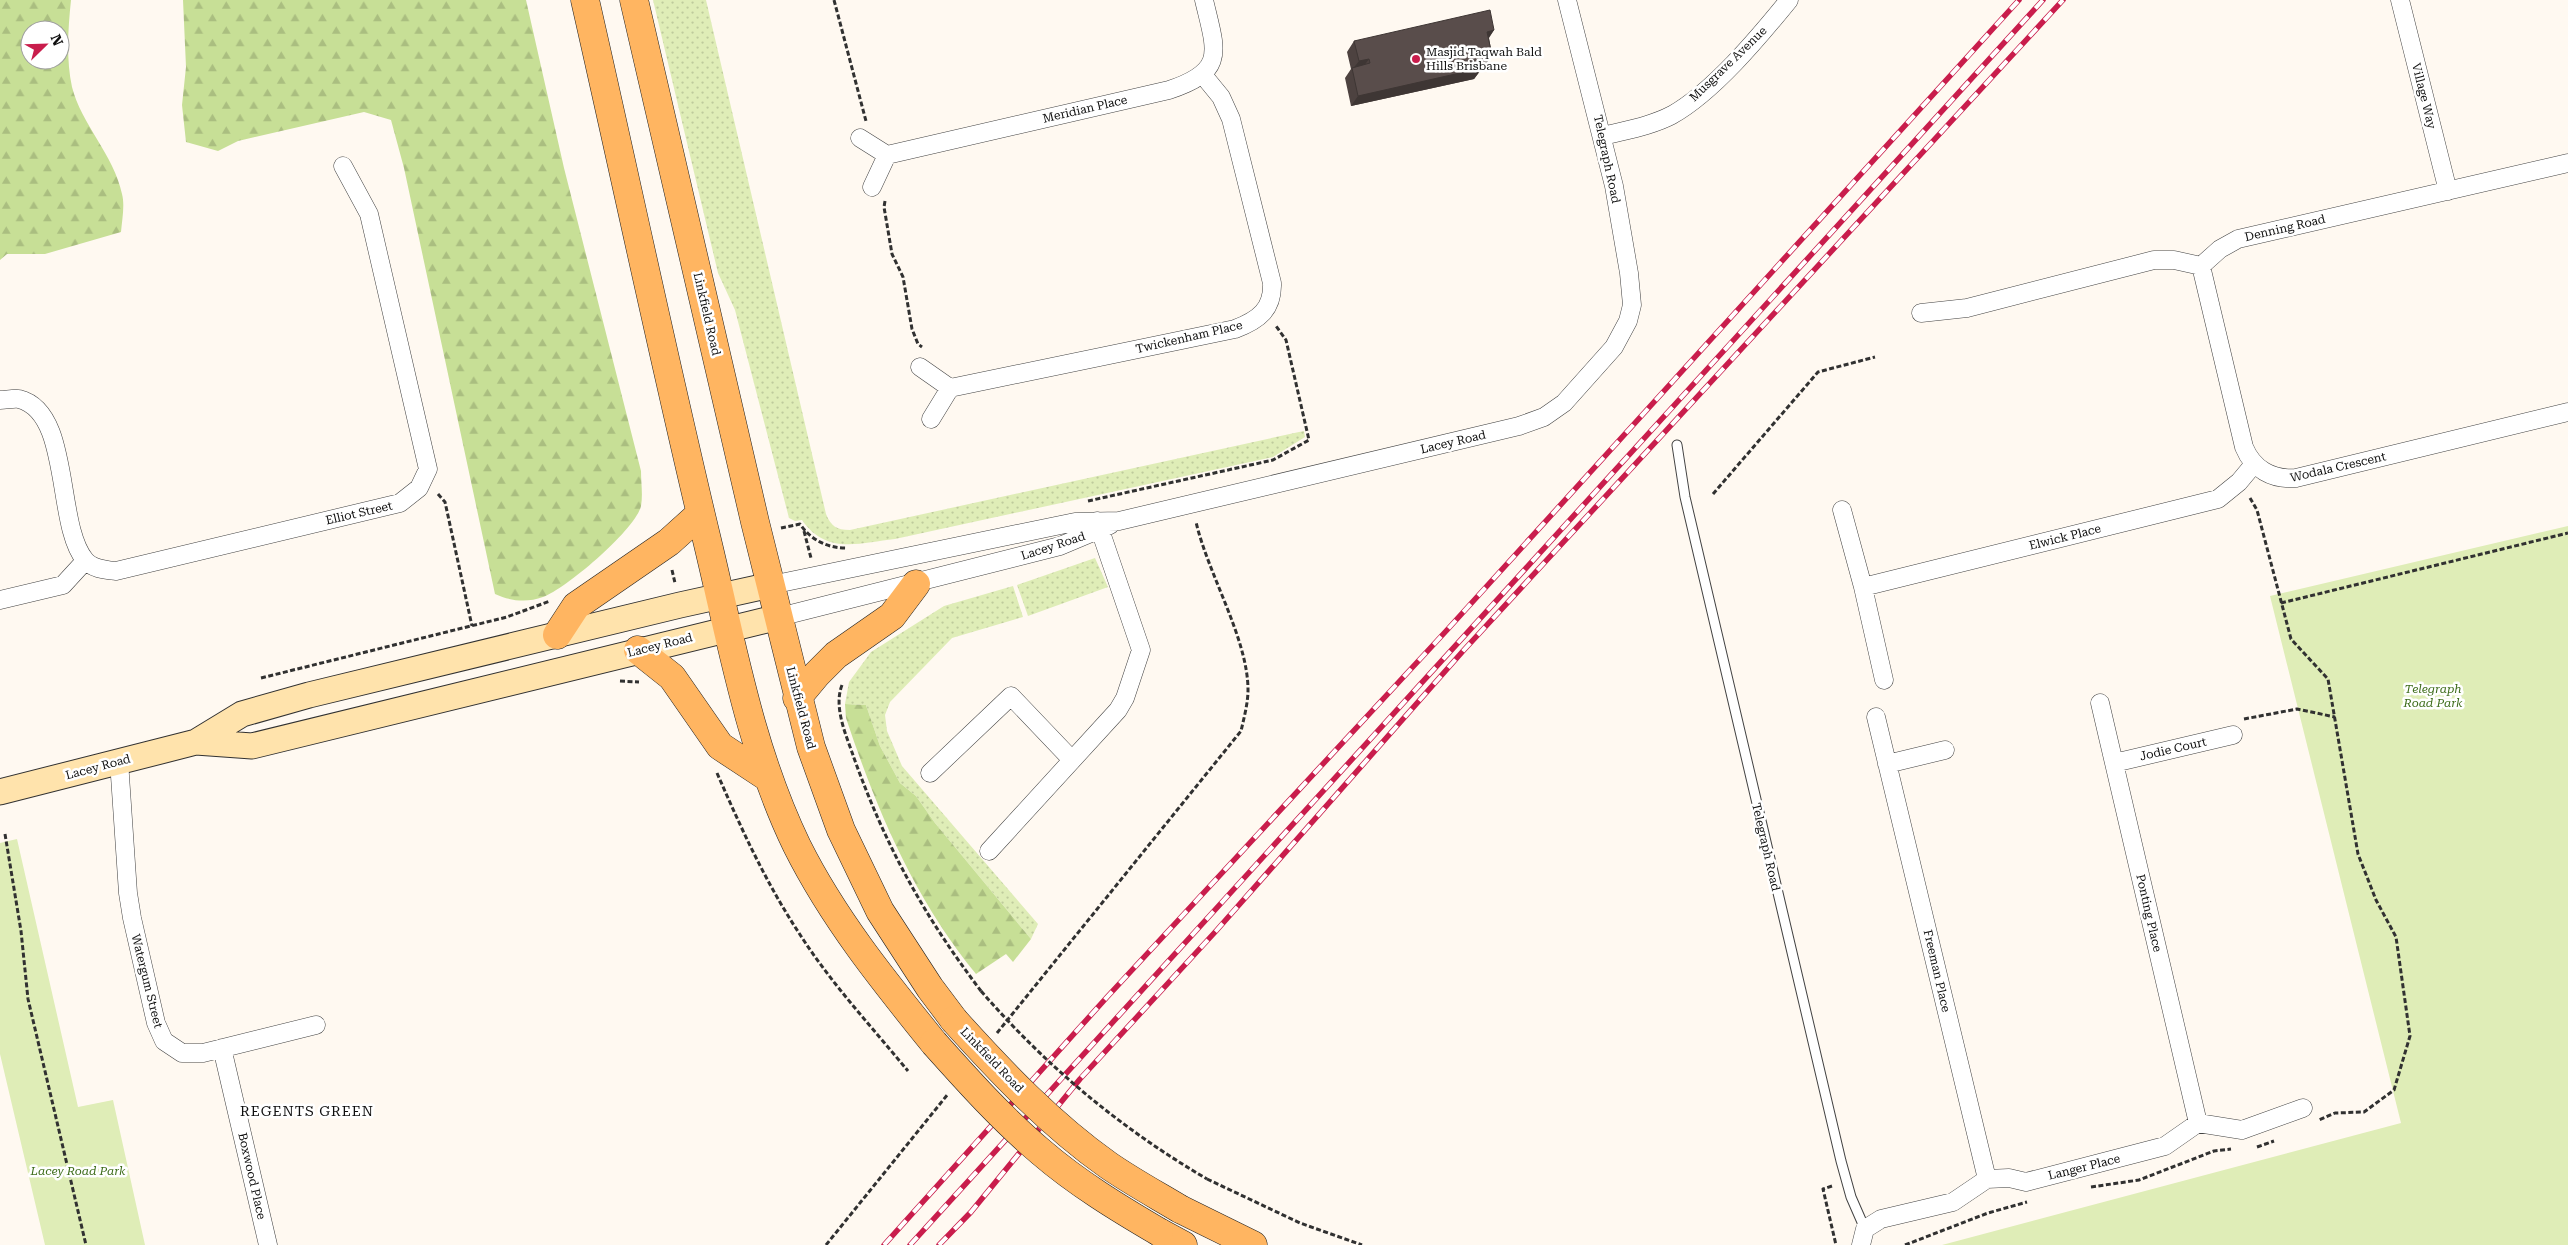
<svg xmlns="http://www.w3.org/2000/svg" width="2568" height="1245" font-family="'Roboto Serif',serif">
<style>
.grass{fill:url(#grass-dots)}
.forest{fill:url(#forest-firs);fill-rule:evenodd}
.park{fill:#dfedb7}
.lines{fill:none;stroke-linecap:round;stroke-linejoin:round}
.lane-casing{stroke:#424242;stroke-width:11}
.street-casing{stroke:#424242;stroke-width:19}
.secondary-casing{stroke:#313131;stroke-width:27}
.primary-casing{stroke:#202020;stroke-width:29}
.path{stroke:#313131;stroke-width:3;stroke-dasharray:5 2.5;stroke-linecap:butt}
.lane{stroke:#fff;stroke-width:9}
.street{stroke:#fff;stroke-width:18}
.secondary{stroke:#ffe3ac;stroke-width:25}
.primary{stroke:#ffb561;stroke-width:28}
.rail-casing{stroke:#c91d4c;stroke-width:5.5}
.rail{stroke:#fff;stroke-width:4;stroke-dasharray:11;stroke-linecap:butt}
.primary-bridge-casing{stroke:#202020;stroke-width:29;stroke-linecap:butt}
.path-bridge{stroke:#313131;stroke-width:3;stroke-dasharray:5 2.5;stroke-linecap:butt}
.primary-bridge{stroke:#ffb561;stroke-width:28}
.wall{fill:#4d4240}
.shaded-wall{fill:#3e3634}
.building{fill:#594d4b;stroke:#3e3634}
.poi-dot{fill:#c91d4c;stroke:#fff;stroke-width:2}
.labels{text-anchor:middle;stroke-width:5;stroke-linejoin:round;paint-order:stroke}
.poi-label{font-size:12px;fill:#0f0f0f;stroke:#fff;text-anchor:start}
.street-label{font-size:12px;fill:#0f0f0f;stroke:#fff}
.park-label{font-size:12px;font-style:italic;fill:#3d6c1a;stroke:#fff}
.neighbourhood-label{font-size:14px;letter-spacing:1px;fill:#0f0f0f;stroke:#fff}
</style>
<defs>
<pattern id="grass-dots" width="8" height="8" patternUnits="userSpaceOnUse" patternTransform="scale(1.25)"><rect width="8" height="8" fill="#dfedb7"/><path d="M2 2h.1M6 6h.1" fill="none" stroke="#beca9c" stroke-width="1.8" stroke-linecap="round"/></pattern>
<pattern id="forest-firs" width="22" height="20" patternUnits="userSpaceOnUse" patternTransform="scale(1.25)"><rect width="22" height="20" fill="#c7df96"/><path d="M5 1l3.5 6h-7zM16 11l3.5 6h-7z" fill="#aabe80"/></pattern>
</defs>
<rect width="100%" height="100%" fill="#fff9f1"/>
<!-- grass -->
<path class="grass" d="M653,0H706L826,514C831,526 836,530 850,530L1299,432L1304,431L1305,437L1273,457L895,539C859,543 826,555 802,520L795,521L789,518L735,310L718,273Z
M1095,558L1108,587L1028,616L1017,585Z
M1013,586L1023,617L952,638L890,702L885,715L887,731L902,766L1038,924L1031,939L935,823L916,796L900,783L880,746L866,705L845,704L849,682L871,652L944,606Z"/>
<!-- forest -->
<path class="forest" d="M0,0H71C68,29 66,59 72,87C81,124 114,155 122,194C125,205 122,220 121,232L45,254H7L0,260ZM30,30H60V60H30Z
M183,0H526L564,168L641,471C641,482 643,495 641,506C636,529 566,589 543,597C527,603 510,601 495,594L404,168L391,120L364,112L238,141L218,151L186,142L182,105L186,67Z
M845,704L866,705L880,746L900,783L916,796L935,823L1031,939L1013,962L1006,954L976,974C914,898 877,811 846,718Z"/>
<!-- park -->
<path class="park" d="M2568,526V1245H1942L2401,1123L2270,596Z
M17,839L78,1107L113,1100L145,1245H45L0,1054V843Z"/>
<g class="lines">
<!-- lane casing -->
<g class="lane-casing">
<path id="lane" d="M1677,445L1685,497L1841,1161L1851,1197L1865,1229"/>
</g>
<!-- street casing -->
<g class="street-casing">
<path id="street" d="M2400,0L2448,191
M1603,136C1626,130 1651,126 1672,115C1713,92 1759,37 1789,0
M860,138L887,155L872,187
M887,155L1169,90C1227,71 1216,51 1204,0
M2201,266L2244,447C2253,469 2272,480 2296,478L2568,412
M1921,313L1967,308L2154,260H2174L2201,266L2220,249L2238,239L2568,163
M920,367L950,388L931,419
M950,388L1235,329C1259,320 1273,309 1272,283L1231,119L1221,97L1203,75
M0,400C6,400 14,398 19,399C72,412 55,524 85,560C92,569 106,570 116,571L400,503L419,488L428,469L369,214L343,166
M1842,510L1863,587L2218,499L2239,482L2254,464
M771,585L1075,522L1119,521L1519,426L1544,417L1564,403L1614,347L1628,321L1632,305L1629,273L1614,186L1567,0
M1863,587L1884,680
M0,600L63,585L85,561
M779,617L1060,546L1110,525
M2100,703L2198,1123
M1876,717L1987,1179
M119,761L128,893L132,918L156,1023L164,1041L182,1053H203L316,1025
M2114,763L2233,735
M1887,764L1945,750
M930,773L1011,696L1072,760
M989,851L1118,710L1125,698L1141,650L1097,521
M222,1048L268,1245
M1861,1245L1865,1229L1881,1219L1953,1202L1987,1179L2009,1178L2026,1182L2165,1146L2198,1123L2242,1130L2303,1108"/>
</g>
<!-- secondary casing -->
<g class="secondary-casing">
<path id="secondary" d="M196,742L252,746L779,617
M0,792L196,742L242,714L309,695L680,605L771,585"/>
</g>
<!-- primary casing -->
<g class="primary-casing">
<path id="primary" d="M585,0C626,180 664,361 707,540C732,644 750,749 797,846C833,918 883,980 934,1043
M634,0L755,522L811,747L841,830L880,911L930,988L954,1020
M557,635L576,606L669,542L700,514
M638,650L672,677L720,746L767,777
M797,698L817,674L836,655L892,616L916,584
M1180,1209L1253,1245
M1159,1232L1183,1245"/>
</g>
<!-- path -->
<path class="path" d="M834,0L866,121
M885,201L884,207L892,254L903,277L912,329L918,344L922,347
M438,494L445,502L472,626
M1713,494L1818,372L1875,357
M2250,498L2257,510L2291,639L2328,679L2358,854L2376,900L2396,937L2410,1036L2394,1090L2364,1112L2335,1113L2319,1120
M1088,501L1273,460L1309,440L1286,340L1276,326
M781,528L800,524C811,540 827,548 846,548
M804,531L811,558
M672,570L675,583
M2281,603L2568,533
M261,678L507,617L550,601
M620,681L639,682
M842,685C833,708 847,737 854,758C886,847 924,916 981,991
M2244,719L2297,709L2335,717
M717,773C741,828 766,883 799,933C830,982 871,1026 908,1071
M5,834L21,931L28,999L86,1245
M997,1033L1241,731C1244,718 1248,703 1248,690C1248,639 1208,574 1196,522
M2257,1147L2274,1141
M1207,1179L1300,1223L1362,1245
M1832,1186L1823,1189L1836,1245
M2091,1187L2139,1180L2214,1151L2231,1149
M826,1245L948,1094
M1905,1245L1988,1213L2027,1202"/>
<!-- lane -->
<use href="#lane" class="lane"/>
<!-- street -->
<use href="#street" class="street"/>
<!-- secondary -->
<use href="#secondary" class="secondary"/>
<!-- primary -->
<use href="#primary" class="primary"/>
<!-- rail casing -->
<g class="rail-casing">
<path id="rail" d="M884,1245L1108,996L1447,630L2019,0
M910,1245L2043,0
M939,1245L971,1212L1080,1079L1216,931L1463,651L2063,0"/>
</g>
<!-- rail -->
<use href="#rail" class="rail"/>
<!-- primary-bridge casing -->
<g class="primary-bridge-casing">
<path id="primary-bridge" d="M954,1020C1001,1072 1050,1124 1108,1165C1131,1181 1155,1194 1180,1209
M934,1043C968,1081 1002,1119 1041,1152C1077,1183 1118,1208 1159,1232"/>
</g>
<!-- path-bridge -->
<path class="path-bridge" d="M981,991C1046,1066 1120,1128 1207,1179"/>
<!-- primary-bridge -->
<use href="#primary-bridge" class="primary-bridge"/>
</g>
<!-- wall -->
<path class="wall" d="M1494,30L1489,38L1492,55L1474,79L1351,106L1345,78L1351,69L1347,52L1354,41Z"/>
<!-- shaded-wall -->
<path class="shaded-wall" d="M1494,30L1487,40V32Z
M1492,55L1474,79L1351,106L1358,96Z
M1369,59L1361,70H1352L1359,61Z"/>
<!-- building -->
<path class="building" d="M1490,10L1494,30L1487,32L1492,55L1482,68L1358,96L1352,68L1370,63L1369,59L1359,61L1354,41Z"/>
<!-- markers -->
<circle class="poi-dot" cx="1416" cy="59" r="5"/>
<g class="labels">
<!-- poi labels -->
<g class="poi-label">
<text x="1426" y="56">Masjid Taqwah Bald<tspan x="1426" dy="14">Hills Brisbane</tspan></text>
</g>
<!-- street labels -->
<g class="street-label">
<text transform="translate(1728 64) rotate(-44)" y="4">Musgrave Avenue</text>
<text transform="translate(2424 96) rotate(76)" y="4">Village Way</text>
<text transform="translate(1085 109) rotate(-13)" y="4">Meridian Place</text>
<text transform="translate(1607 159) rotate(78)" y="4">Telegraph Road</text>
<text transform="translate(2285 228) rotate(-13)" y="4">Denning Road</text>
<text transform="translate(707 314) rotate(77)" y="4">Linkfield Road</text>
<text transform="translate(1189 337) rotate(-13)" y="4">Twickenham Place</text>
<text transform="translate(1453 442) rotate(-13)" y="4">Lacey Road</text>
<text transform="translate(2338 467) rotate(-13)" y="4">Wodala Crescent</text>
<text transform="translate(359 513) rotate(-13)" y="4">Elliot Street</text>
<text transform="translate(2065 537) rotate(-14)" y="4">Elwick Place</text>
<text transform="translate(1053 546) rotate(-18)" y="4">Lacey Road</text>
<text transform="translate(660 645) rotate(-14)" y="4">Lacey Road</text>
<text transform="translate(801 708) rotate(75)" y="4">Linkfield Road</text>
<text transform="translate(2173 749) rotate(-13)" y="4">Jodie Court</text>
<text transform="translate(98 767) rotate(-15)" y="4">Lacey Road</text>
<text transform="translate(1766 847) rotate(77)" y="4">Telegraph Road</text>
<text transform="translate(2149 913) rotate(77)" y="4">Ponting Place</text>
<text transform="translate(1937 971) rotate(77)" y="4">Freeman Place</text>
<text transform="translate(147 981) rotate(76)" y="4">Watergum Street</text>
<text transform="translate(992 1060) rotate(46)" y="4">Linkfield Road</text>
<text transform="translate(2084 1167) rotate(-14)" y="4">Langer Place</text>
<text transform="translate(252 1176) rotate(77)" y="4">Boxwood Place</text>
</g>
<!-- park labels -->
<g class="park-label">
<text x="2433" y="693">Telegraph<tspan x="2433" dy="14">Road Park</tspan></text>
<text x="78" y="1175">Lacey Road Park</text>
</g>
<!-- neighbourhood labels -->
<g class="neighbourhood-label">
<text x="307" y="1116">REGENTS GREEN</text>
</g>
</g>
<!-- north arrow -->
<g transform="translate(45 45) rotate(67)"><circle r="24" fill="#ffffff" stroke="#9f9f9f"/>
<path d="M0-4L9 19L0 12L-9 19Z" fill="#c91d4c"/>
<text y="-8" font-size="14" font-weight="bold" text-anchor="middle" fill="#0f0f0f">N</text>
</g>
</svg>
